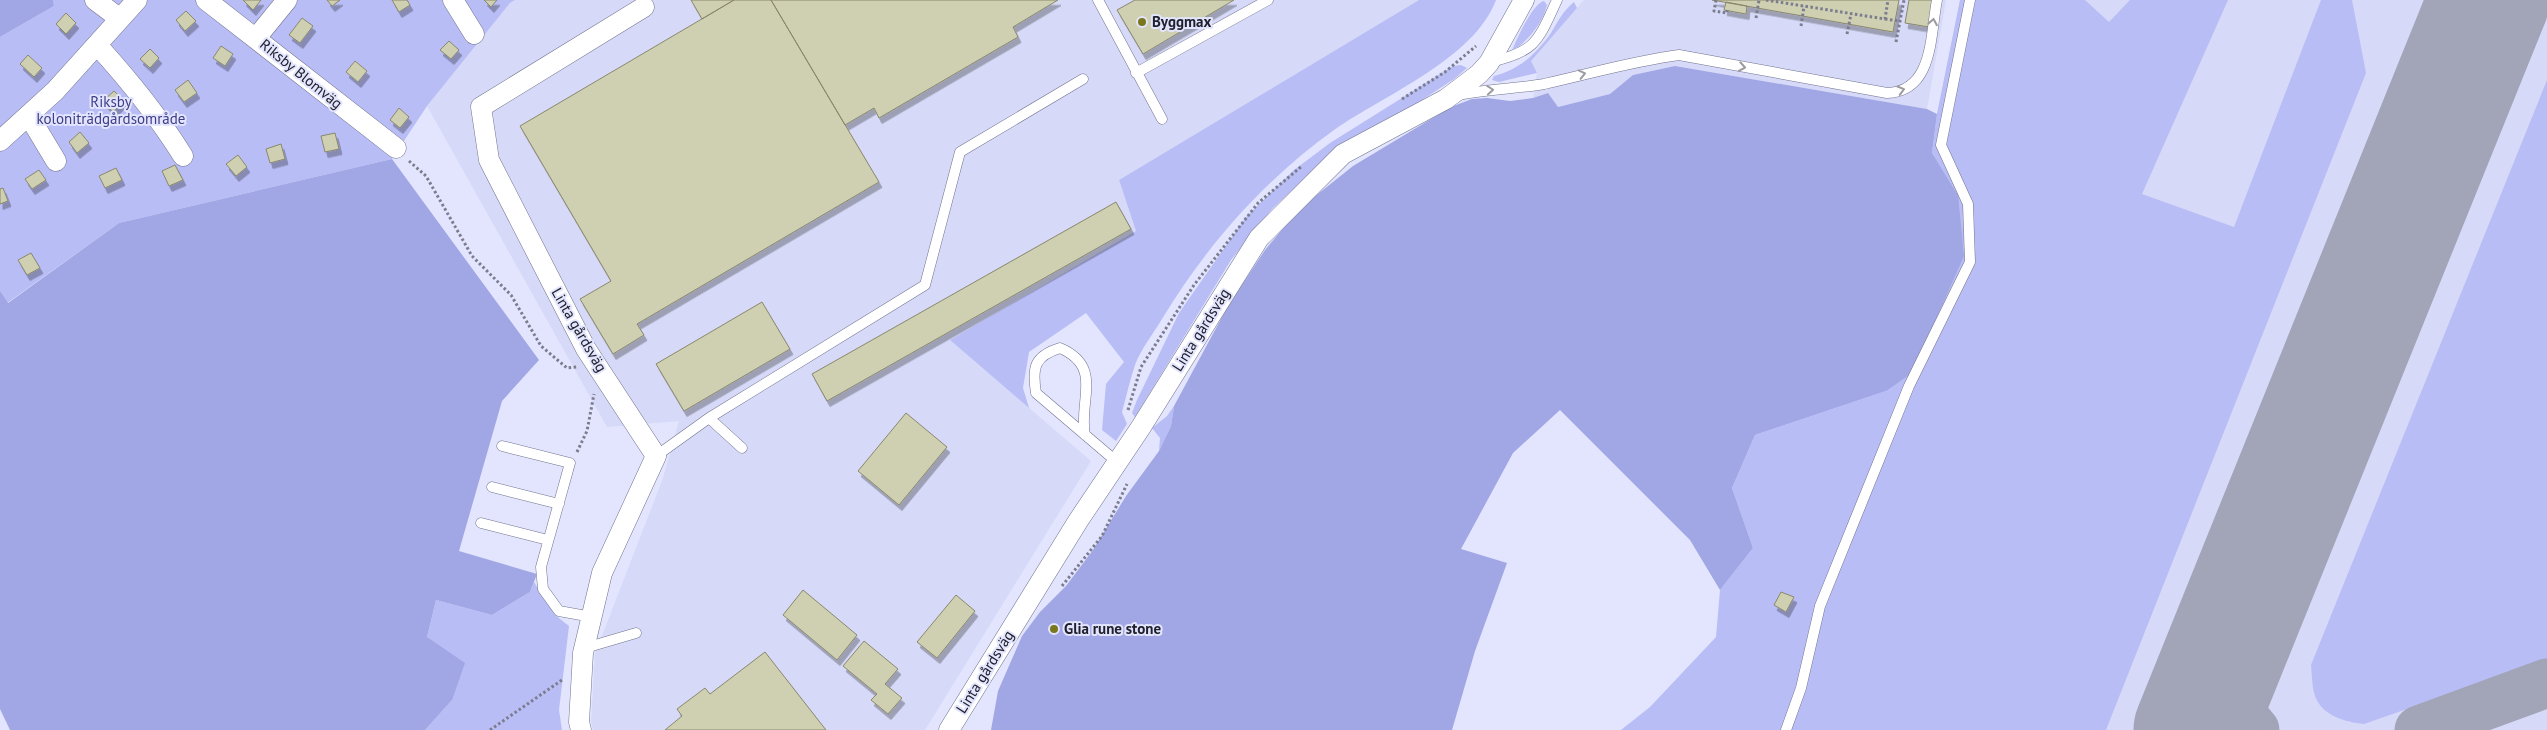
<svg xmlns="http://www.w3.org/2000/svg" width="2547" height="730" font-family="'PT Sans',sans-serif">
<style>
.built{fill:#d6d9f7}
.green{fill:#b8bdf5}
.forest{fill:#a1a6e4}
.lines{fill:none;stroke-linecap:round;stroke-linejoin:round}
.taxiway{stroke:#a2a4b8;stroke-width:49}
.runway{stroke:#a2a4b8;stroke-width:121}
.building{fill:#cfcfb1;stroke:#89886c;filter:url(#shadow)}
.service-casing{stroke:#70738e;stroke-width:11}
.minor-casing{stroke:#70738e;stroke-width:21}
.path{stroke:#7b7d8e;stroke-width:3;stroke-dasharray:2.5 2.5;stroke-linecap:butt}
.service{stroke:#fff;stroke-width:10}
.minor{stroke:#fff;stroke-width:20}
.oneway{stroke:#9b9ba0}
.poi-dot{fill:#7a771c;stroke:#e2e5fd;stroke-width:2}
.labels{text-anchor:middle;stroke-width:4;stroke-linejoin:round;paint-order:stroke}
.poi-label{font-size:15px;font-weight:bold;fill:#20212c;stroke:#e2e5fd;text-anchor:start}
.street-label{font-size:15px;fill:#20212c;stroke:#e2e5fd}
.park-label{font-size:15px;fill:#3e3c85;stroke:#e2e5fd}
</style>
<defs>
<filter id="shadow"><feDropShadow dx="3" dy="5.5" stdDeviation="0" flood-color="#0004"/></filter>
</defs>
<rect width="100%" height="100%" fill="#e2e5fd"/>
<!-- built -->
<path class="built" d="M515,0H1419L1119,180L1136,231L950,340L1091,461L925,730H593L591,722L595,654L663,478L679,421L607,427L427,106L510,3Z
M1584,0H1946L1927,109L1675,66L1633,75L1610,94L1557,107L1548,93L1533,98L1537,73L1530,61Z
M1960,0H2547V730H1780L1912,373L1937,114Z"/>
<!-- green -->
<path class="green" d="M53,0H515L510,3L427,106L392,159L119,223L7,303L0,292V37L54,6Z
M1419,0H1496C1474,59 1384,95 1334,130C1263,181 1207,245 1162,319C1153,334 1141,349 1135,365C1130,380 1126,397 1122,412L1127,424L1116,441L1102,430L1106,384L1124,362L1086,313L1029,352L1023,388L1029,408L950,340L1136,231L1119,180Z
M1960,0H2085L2109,22L2130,0H2228L2142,194L2234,227L2321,0H2352L2366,73L2106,730H1621L1650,707L1716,637L1720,590L1753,548L1732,488L1755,435L1886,391L1958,195L1932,153L1937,114Z
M1544,1L1547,5C1543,23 1527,42 1512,51C1516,40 1533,3 1544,1Z
M1574,2L1577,8L1531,61L1537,73L1499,82L1492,80L1494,76C1519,70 1536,54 1551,33C1558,21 1563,11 1574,2Z
M1461,65L1467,68L1454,79L1312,172L1273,208L1231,260L1135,417L1132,413L1137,400L1179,313L1246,217L1294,170L1330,143L1453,66Z
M2547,80V660L2364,724C2346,722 2322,716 2315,696C2312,687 2312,675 2311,665Z
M1174,406L1171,426L1159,451L1160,438L1152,428L1167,416Z
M534,582L555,615L569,626L559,710L562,730H425L452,700L427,637L436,600L492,615L530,592Z"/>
<!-- forest -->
<path class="forest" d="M0,0H53L54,6L0,37Z
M1675,66L1927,109L1937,114L1932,153L1958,195L1964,256L1912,373L1886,391L1755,435L1732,488L1753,548L1720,590L1690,540L1560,410L1513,453L1461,549L1507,563L1475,651L1452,730H991L998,691L1022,636L1040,612L1066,586L1093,550L1126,496L1159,451L1171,426L1174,406L1228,306L1265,250L1285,226L1308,202L1353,166L1451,107L1472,99L1487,98L1510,101L1533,98L1548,93L1558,107L1610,94L1633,75Z
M392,159L539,360L502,401L459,551L537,574L530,592L492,615L436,600L427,637L465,663L452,700L425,730H10L0,709V291L8,303L119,223Z"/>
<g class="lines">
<!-- taxiway -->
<path class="taxiway" d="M2237,623C2229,662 2225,699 2255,730
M2419,730L2547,683"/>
<!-- runway -->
<path class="runway" d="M2194,730L2489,0"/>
</g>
<!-- building -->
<path class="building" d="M243,0H261L253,10Z
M327,0H340L332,6Z
M392,0H407L410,5L399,12Z
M484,0H497L491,7Z
M691,0H734L702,19Z
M734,0H771L879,182L637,324L644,335L613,354L580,299L611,281L520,126Z
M771,0H1058L1013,27L1018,37L879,118L874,108L845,125Z
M1135,0H1234L1143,54L1117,10Z
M1712,0H1899L1893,32Z
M1909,0H1933L1929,27L1905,23Z
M1726,2L1747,6L1746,14L1724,10Z
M186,11L196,21L185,31L176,20Z
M66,13L76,23L66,34L56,24Z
M302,18L313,26L300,43L289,35Z
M449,41L459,50L451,59L440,50Z
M221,46L233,54L225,66L213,58Z
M150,49L159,58L150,68L140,59Z
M28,55L42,68L34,77L20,64Z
M355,61L367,71L358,82L346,72Z
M188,80L197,93L184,102L175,90Z
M114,91L124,101L113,112L103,101Z
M399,108L409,117L400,128L390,120Z
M80,132L89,143L77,153L69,142Z
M335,133L339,149L325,152L321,136Z
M281,144L285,159L270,163L266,149Z
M238,155L247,167L236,176L226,164Z
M175,165L183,180L169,186L162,171Z
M116,168L122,180L105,188L99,176Z
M39,170L46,180L32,189L25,179Z
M3,188L8,201L0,204V189Z
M1116,202L1131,229L827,401L812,374Z
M31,253L40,268L27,275L18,260Z
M762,302L790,349L684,411L656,364Z
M906,413L947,447L899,505L858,471Z
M803,590L857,635L837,660L783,615Z
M1781,592L1794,597L1786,612L1774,605Z
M956,595L975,611L937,658L917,642Z
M864,641L898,669L885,684L902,698L888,714L871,700L877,694L843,666Z
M765,652L826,730H665L682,716L677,709L705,688L710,694Z"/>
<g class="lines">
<!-- service casing -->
<g class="service-casing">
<path id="service" d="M1098,0L1162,119
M1490,62C1536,52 1538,41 1557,0
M1136,73L1268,0
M1459,95C1487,89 1516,89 1544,84C1589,74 1633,61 1679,55L1887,93C1934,91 1930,35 1937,0
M709,418L742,448
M1085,435C1078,401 1104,367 1060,348C1034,356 1032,368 1036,393L1117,462
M502,446L570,463L541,567L543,589L559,611L592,617
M656,456L709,418L925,285L960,152L1083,79
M492,487L559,504
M481,523L548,540
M585,648L636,633
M1786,730L1801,688L1820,606L1909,386L1970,262L1968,204L1941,145L1970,0"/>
</g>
<!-- minor casing -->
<g class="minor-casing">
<path id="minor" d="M95,0L119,18
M206,0L396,148
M453,0L474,34
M256,38L287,0
M97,45C129,80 158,116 183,156
M29,116L56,161
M0,141L55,91L137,0
M581,730L579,722L583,653L602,573L656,456L586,349L489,160L481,107L644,7
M949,730L1078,521L1141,427L1259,238L1343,154L1446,99L1479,74L1489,63L1524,0"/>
</g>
<!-- path -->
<path class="path" d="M1716,0L1714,11L1727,13V10
M1766,0L1885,19L1888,0
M1756,18L1759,0
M1885,19L1900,21
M1801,26L1804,6
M1847,34L1851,14
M1896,42L1904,0
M1402,99L1445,72L1476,46
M409,161L426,176L472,256L511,295L541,346L567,368L577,367
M1128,410L1141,367L1194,285L1258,203L1302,166
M577,452L587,431L594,394
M1062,586L1102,536L1127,484
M490,730L562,680"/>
<!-- service -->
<use href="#service" class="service"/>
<!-- minor -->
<use href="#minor" class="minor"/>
</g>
<!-- one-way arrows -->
<defs><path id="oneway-chevron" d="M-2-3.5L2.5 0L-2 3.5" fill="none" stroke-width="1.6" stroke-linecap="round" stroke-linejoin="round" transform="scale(1.25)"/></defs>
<g class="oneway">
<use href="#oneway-chevron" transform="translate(1933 22) rotate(-80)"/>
<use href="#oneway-chevron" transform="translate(1742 67) rotate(10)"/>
<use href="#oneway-chevron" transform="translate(1582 74) rotate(-13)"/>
<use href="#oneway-chevron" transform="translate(1490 90) rotate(-5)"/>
<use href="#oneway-chevron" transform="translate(1901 90) rotate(-16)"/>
</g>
<!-- markers -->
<g class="poi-dot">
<circle cx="1142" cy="22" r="5"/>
<circle cx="1054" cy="629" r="5"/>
</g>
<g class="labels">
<!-- poi labels -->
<g class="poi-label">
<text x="1152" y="27">Byggmax</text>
<text x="1064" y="634">Glia rune stone</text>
</g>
<!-- street labels -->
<g class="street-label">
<text transform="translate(301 74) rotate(39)" y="5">Riksby Blomväg</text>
<text transform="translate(579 330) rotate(60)" y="5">Linta gårdsväg</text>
<text transform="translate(1201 330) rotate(-58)" y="5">Linta gårdsväg</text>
<text transform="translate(985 672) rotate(-58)" y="5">Linta gårdsväg</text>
</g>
<!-- park labels -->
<g class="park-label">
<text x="111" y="107">Riksby<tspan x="111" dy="17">koloniträdgårdsområde</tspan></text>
</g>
</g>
</svg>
